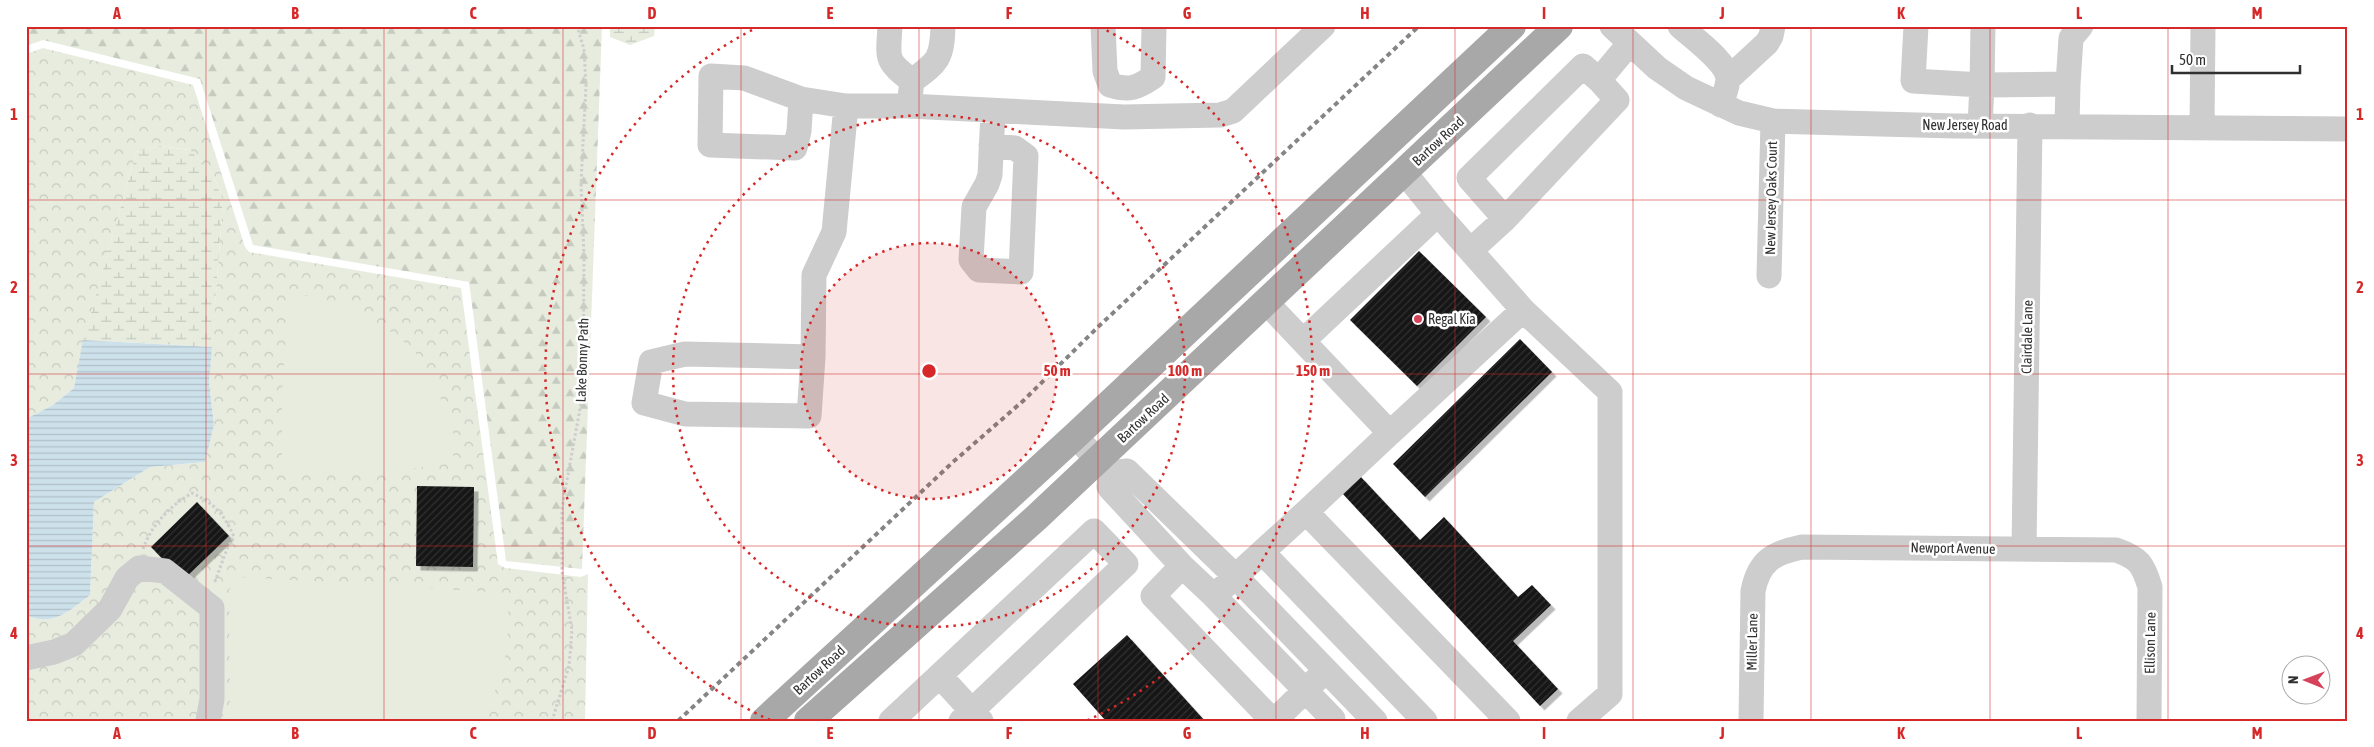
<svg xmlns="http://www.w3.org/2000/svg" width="2374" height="747" font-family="'Asap Condensed',sans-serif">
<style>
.forest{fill:url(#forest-firs)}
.wetland{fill:url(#wetland-marsh)}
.park{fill:url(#park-crowns)}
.pitch{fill:#e7ecdf}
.water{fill:url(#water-rules)}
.building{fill:url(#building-hatch);filter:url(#shadow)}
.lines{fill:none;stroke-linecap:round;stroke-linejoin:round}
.path{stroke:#cdcdcd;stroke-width:3;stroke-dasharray:2.5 2.5;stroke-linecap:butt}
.minor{stroke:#cdcdcd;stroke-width:25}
.major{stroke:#a8a8a8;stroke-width:28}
.rail{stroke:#858585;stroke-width:4;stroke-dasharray:5 4;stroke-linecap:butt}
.grid{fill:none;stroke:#d62828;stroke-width:1;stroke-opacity:0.55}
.ring{fill:none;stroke:#d62828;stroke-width:2.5;stroke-dasharray:2.5 5}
.poi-dot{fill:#d7425b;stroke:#fff;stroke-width:2}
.labels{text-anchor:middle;stroke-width:5;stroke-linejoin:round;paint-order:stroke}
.street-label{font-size:14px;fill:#303030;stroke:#fff}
.poi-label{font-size:14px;fill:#303030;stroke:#fff;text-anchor:start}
.centre{fill:#d62828;stroke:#fff;stroke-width:2.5}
.ring-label{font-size:15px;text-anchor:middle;font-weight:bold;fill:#d62828;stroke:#fff;stroke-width:5;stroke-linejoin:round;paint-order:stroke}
.neatline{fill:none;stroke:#d62828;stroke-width:2}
.grid-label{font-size:16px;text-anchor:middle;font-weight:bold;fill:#d62828}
</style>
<defs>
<pattern id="forest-firs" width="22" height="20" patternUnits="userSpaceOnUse" patternTransform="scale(1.25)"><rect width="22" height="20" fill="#e7ecdf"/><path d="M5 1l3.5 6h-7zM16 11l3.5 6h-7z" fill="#c6cbc0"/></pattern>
<pattern id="wetland-marsh" width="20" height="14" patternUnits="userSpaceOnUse" patternTransform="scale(1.25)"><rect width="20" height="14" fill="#e7ecdf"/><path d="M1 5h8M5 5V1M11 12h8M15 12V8" fill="none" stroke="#c6cbc0"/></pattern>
<pattern id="park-crowns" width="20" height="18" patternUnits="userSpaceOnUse" patternTransform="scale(1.25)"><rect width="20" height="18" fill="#e7ecdf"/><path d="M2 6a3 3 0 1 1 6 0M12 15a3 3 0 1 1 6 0" fill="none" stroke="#c6cbc0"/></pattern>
<pattern id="water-rules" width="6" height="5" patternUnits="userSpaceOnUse" patternTransform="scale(1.25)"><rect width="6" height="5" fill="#cde1ea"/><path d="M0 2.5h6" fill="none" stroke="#b0c1c9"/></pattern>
<pattern id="building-hatch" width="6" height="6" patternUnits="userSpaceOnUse" patternTransform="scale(1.25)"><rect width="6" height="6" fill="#171717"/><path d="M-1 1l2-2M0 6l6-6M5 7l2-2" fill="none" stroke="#303030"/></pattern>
<filter id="shadow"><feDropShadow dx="4.5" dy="4.5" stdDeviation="0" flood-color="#0004"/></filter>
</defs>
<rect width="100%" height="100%" fill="#fff"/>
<!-- forest -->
<path class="forest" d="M26,26H602L582,569L506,561L469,282L253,245L200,79L43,40L26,46Z"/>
<!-- wetland -->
<path class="wetland" d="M610,26H655L654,36L630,45L610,37Z
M160,146L190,150L213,174L223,201L212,347L83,340L136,152Z"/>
<!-- park -->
<path class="park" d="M43,48L193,85L245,247L249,252L461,288L498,564L505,568L581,577L588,574L585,721H26V615C52,628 71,610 90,595L94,502L150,467L205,462L214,425L209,383L223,201L213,174L190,150L160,146L136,152L85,334L74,388L53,405L26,419V54Z"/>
<!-- pitch -->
<path class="pitch" d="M289,295C331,293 383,321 413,350C424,361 451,417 453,432C455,442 453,453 453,463L371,474L286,473L282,463V393Z
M240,577L509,593L507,650L486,721H230L229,590Z"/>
<!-- water -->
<path class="water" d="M83,340L212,347L209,383L214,425L205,462L150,467L94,502L90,595C71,610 52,628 26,615V419L53,405L74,388Z"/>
<!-- building -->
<path class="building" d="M1419,251L1486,317L1417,386L1350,320Z
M1520,339L1552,372L1425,497L1393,464Z
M1360,476L1420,540L1444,517L1518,597L1532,585L1551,605L1513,641L1558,689L1540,706L1342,493Z
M417,486L474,487L473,567L416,566Z
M197,502L229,536L183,580L151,547Z
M1127,635L1205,721H1106L1073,684Z"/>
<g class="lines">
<!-- path -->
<path class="path" d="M143,549C152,524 170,506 192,493C215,504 224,514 234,537L227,549L214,584
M552,721L569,666L572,630L562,572V508L583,392L584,256L581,183L586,86L584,49L577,26"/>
<!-- minor -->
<path class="minor" d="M890,26C888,60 885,60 912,81
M1103,26L1105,71L1110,85C1129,91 1137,88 1153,77L1154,26
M1612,26L1657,68L1686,88L1739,113L1773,121L1955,126L2348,129
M1680,26C1693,38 1726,61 1728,78C1728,87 1723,97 1721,105
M1916,26L1913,81L1982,85L1980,125
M1983,26L1982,85L2068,84L2067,125
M711,76L744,78L801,99L799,131L795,148L710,145Z
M1728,79L1767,43L1771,36L1773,26
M2068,84L2071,38L2081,26
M801,99L846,106H909L1124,117L1220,115L1233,111L1323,26
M909,106L912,81C938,62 942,59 943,26
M2202,127L2203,26
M991,146L1015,148L1026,156L1021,272L979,270L971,260L974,207L987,184L990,175L993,112
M1505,219L1617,100L1599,80
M1471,250L1505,219L1469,178L1583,66L1599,80L1629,44
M1769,276L1773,121
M1266,302L1390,433L1306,512
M1523,310L1610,392V694L1579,721
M1303,341L1438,214L1404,172
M685,354L813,357L809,416L685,414L644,403L651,362Z
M813,357L814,275L834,232L846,106
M1390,433L1523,310L1438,214
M1075,436L1110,473L1109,487L1182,566L1214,596L1333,719
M1110,473L1127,471L1235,576L1375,721
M2024,549L2030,125
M1262,552L1425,721
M1182,566L1153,596L1273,721
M1214,596L1306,512L1508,721
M26,658L54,652L74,644L110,609L127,578L139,568L165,571L212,608V699L208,721
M940,676L981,721
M891,721L1094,531L1126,564L961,721
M1274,721L1318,678
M1751,721L1753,591C1759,561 1773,553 1802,547L2116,550C2139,558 2143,564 2150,587L2149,721"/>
<!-- major -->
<path class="major" d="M764,721L1075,436L1512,26
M808,721L1037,517L1559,26"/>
<!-- rail -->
<path class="rail" d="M678,721L953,462L1023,401L1098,327L1419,26"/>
</g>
<!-- grid -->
<path class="grid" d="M206,26V721M384,26V721M563,26V721M741,26V721M919,26V721M1098,26V721M1276,26V721M1455,26V721M1633,26V721M1811,26V721M1990,26V721M2168,26V721M26,200H2348M26,374H2348M26,546H2348"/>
<!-- distance rings -->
<circle cx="929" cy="371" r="128" fill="#d62828" fill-opacity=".12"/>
<g class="ring">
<circle cx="929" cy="371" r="128"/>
<circle cx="929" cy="371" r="256"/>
<path d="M770 720A384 384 0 0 1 758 27M1100 27A384 384 0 0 1 1088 720"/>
</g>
<!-- markers -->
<circle class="poi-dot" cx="1418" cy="319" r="5"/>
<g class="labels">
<!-- street labels -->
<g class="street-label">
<text x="1965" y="130">New Jersey Road</text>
<text transform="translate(1438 141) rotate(-43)" y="5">Bartow Road</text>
<text transform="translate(1771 198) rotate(-89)" y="5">New Jersey Oaks Court</text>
<text transform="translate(2027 337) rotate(-89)" y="5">Clairdale Lane</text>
<text transform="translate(582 360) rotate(-88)" y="5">Lake Bonny Path</text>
<text transform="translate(1143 418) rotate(-43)" y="5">Bartow Road</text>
<text transform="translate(1953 548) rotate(1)" y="5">Newport Avenue</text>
<text transform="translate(1752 642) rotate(-89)" y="5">Miller Lane</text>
<text transform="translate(2150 643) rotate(-89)" y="5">Ellison Lane</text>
<text transform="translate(819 670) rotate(-43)" y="5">Bartow Road</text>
</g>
<!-- poi labels -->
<g class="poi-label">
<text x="1428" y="324">Regal Kia</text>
</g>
</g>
<circle cx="929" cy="371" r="8" class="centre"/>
<g class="ring-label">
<text x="1057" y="376">50 m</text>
<text x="1185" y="376">100 m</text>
<text x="1313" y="376">150 m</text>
</g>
<!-- border -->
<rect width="2374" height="747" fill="none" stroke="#ffffff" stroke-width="55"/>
<!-- north arrow -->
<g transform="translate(2306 680) rotate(271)"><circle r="24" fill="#ffffff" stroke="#acacac"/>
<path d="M0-4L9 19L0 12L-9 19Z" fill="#d7425b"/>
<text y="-8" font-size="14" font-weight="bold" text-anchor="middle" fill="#303030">N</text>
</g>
<!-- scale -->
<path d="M2172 65v8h128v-8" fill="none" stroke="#303030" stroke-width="2.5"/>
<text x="2179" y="65" font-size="15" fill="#303030" stroke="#ffffff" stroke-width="4" paint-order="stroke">50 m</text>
<rect x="28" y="28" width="2318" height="692" class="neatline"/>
<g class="grid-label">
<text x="117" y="19">A</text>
<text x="295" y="19">B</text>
<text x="473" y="19">C</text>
<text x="652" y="19">D</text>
<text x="830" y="19">E</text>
<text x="1009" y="19">F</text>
<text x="1187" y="19">G</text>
<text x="1365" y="19">H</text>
<text x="1544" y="19">I</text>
<text x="1722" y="19">J</text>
<text x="1901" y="19">K</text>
<text x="2079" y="19">L</text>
<text x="2257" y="19">M</text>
<text x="14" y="120">1</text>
<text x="2360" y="120">1</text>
<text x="14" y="293">2</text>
<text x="2360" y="293">2</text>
<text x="14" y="466">3</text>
<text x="2360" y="466">3</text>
<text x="14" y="639">4</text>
<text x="2360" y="639">4</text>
<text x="117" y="739">A</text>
<text x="295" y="739">B</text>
<text x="473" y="739">C</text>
<text x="652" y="739">D</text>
<text x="830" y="739">E</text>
<text x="1009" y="739">F</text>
<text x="1187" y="739">G</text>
<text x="1365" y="739">H</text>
<text x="1544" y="739">I</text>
<text x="1722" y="739">J</text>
<text x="1901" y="739">K</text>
<text x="2079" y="739">L</text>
<text x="2257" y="739">M</text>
</g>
</svg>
